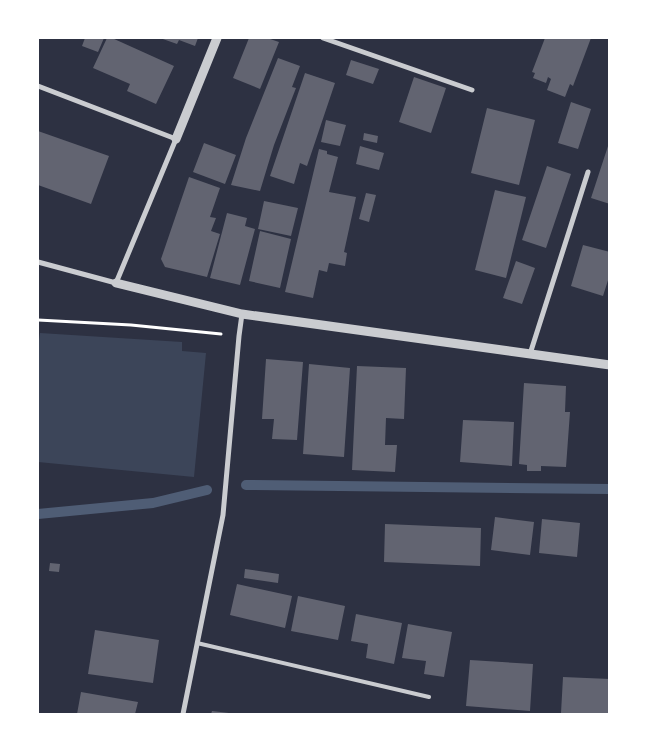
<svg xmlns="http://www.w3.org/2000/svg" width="647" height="752" font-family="'Sofia Sans Condensed',sans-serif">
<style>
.green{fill:#3c4559}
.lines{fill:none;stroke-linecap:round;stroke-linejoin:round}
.stream{stroke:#4f5d75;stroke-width:10}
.building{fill:#626471}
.path{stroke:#fff;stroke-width:3}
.service{stroke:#caccd0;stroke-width:4}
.minor{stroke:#caccd0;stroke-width:5}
.tertiary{stroke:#caccd0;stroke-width:9}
</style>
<rect width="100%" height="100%" fill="#2d3142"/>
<!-- green -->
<path class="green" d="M40,333L182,342V351L206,353L194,477L38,462V347Z"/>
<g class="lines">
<!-- stream -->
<path class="stream" d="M246,485L610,489
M38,514L153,503L207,490"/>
</g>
<!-- building -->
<path class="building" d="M85,38H104L98,52L82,46Z
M107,38H112L174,66L156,104L127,91L130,84L93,68Z
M160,38H198L195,46L179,40L177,44Z
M249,38H267L279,42L260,89L233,78Z
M545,38H591L573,86L570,84L565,97L547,90L551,79L548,77L546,83L533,78L535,73L532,72Z
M278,58L300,66L292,87L296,88L274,145L260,191L231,185L246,138Z
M351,60L379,69L373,84L346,75Z
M305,73L335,83L307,166L300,163L294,184L270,176Z
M414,77L446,88L431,133L399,122Z
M571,102L591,109L578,149L558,143Z
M487,108L535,120L519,185L471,173Z
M326,120L346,125L340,146L321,142Z
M38,131L109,156L91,204L38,185Z
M364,133L378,136L377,143L363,140Z
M204,143L236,155L225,184L193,172Z
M609,143H610V204L591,198Z
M360,146L384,153L379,170L356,164Z
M319,149L327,151V154L338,157L329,192L356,197L344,252L347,253L345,266L329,263L327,272L319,270L313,298L285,292Z
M547,166L571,174L546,248L522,240Z
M189,177L220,188L210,217L216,218L211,231L220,234L207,277L165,267L161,259Z
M495,190L526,197L506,278L475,270Z
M366,193L376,195L369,222L359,219Z
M264,201L298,208L291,236L258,229Z
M227,213L247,218L245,226L255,229L240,285L210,278Z
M260,231L291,239L280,288L249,281Z
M583,245L610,252V274L603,296L571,286Z
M516,261L535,268L522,304L503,298Z
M266,359L303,362L297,440L272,439L274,419H262Z
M309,364L350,368L344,457L303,454Z
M357,366L406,368L404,419L386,418L385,445H397L395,472L352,470Z
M524,383L566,386L565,412H570L566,467L541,466V471H527V465L519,464Z
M463,420L514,422L512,466L460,462Z
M495,517L534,522L530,555L491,550Z
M542,519L580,523L577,557L539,553Z
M385,524L481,528L480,566L384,562Z
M50,563L60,564L59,572L49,571Z
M245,569L279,574L278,583L244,578Z
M237,584L292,596L285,628L230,615Z
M298,596L345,606L338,640L291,631Z
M356,614L402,623L394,664L366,658L368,644L351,641Z
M408,624L452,632L444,677L424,674L426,661L402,658Z
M95,630L159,640L153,683L88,674Z
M470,660L533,664L530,711L466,706Z
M563,677L610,679V714L561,713Z
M81,692L138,702L135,714H77Z
M212,711L229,713V714H211Z"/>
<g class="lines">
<!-- path -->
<path class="path" d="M38,320L131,325L221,334"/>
<!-- service -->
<path class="service" d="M197,643L429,697"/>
<!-- minor -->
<path class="minor" d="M323,38L472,90
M38,86L176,139L116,283L38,262
M530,354L588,172
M183,714L223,515L239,336L242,314"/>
<!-- tertiary -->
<path class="tertiary" d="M176,139L217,38
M116,283L242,314L610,365"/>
</g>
<!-- border -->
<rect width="647" height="752" fill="none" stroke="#ffffff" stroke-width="78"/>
</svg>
